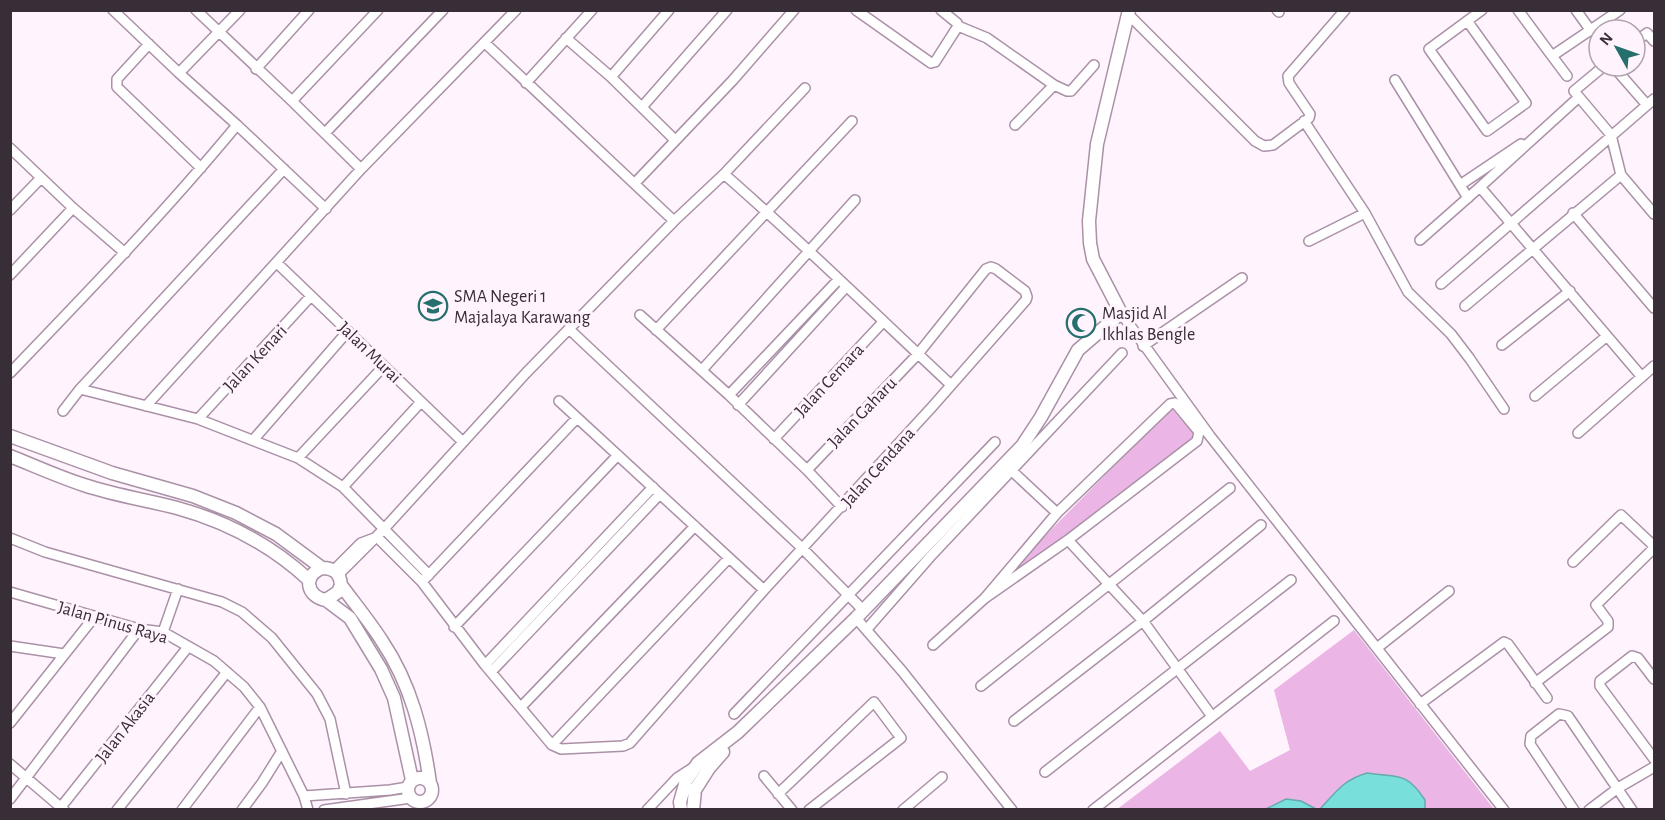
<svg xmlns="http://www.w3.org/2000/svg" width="1665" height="820" font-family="'Alegreya Sans',sans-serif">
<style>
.green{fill:#ebb6e5}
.water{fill:#79dfdb;stroke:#6aa;stroke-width:1.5}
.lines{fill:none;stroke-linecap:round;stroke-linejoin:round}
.minor-casing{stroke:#aa91a7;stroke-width:12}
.tertiary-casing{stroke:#aa91a7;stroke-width:15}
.minor{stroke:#fff;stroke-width:9}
.tertiary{stroke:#fff;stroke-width:12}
.labels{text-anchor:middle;stroke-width:6;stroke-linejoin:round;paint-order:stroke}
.poi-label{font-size:18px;fill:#382e37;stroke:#fff3fd;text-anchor:start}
.street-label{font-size:18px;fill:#382e37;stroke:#fff3fd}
</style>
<rect width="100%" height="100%" fill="#fff3fd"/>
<!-- green -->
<path class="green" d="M1171,408L1196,437L1011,577L1041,540Z
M1354,630L1494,809L1116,810L1220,731L1250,771L1290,750L1274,690Z"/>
<!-- water -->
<path class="water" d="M1367,773C1398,778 1406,771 1425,800V809H1320C1336,792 1343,780 1367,773Z
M1286,799L1301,801L1316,809H1266Z"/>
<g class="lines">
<!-- minor casing -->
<g class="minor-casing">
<path id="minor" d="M113,10L179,73
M196,10L292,101L361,169
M856,10L931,63L935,62L958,26L957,23L941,10
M1277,10L1279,12
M1518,10L1552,56
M1576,10L1591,31
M1128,14L1255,141L1264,146L1273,145L1309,118L1310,114L1289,83L1288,76L1345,10
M1468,22L1526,103L1487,131L1429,49L1482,10
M958,26L987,38L1054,85
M566,38L611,77L675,140
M1635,42L1647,33L1654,41
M485,43L674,221
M149,44L117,79V87L201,168
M1613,66L1647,105
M256,69L309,10
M1567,76L1552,56L1620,10
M611,77L669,10
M1395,80L1468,198
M526,83L592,10
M1579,97L1574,91L1604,66
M292,101L378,10
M642,107L727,10
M1304,121L1365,213L1408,292L1451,334L1470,359L1504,409
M237,125L326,209
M1015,125L1054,85L1067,91H1071L1094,65
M325,133L443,10
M10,148L73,208L125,253
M724,174C802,242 875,314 950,384
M635,183L733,80L794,10
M1460,185L1521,144
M1480,187L1579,97L1611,135L1621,175L1654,214
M10,210L41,178
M1573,213L1654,308
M1420,240L1480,187L1642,377
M1309,241L1365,213
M277,263L463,442
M10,275L73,208
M1441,284L1654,99
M1465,306L1621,175
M1121,313L1210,436L1504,810
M640,315L729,395L807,470L842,507
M569,329L802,548L864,611
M656,330L852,121
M1502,345L1570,291
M1143,346L1242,278
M702,370L855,200
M10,373C88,292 166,211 237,125L179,73L240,10
M80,389L198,419L298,458L343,487L429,575
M729,395L839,279
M1535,396L1607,336
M559,401L764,590
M738,405L846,287
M146,406L361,169L516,10
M63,411L80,389L284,169
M577,418L422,582L485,665L552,745L561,749L623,746L630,743L764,590L932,407L1026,300L1027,297L1025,291L996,269L991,267L986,269L918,354L807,470
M198,419L311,296
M1578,433L1654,366
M254,439L348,331
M774,439L883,322
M298,458L384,366
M1011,470L1057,513
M343,487L421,402
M10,538L45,552L222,602L242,612L272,638L317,694L330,719L346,794
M1068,540L1143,621L1211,715
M1573,562L1621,515L1654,546
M334,570L361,543L377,537L422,582
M338,575L383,530L526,373L674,221L724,174L805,88
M10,592L139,629L163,632L214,661L244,687L260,707L304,796L308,810
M856,618L902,671L1012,810
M454,627L618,455
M867,629L930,557L1122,353
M163,632L178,589
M933,645L985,598L1068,540L1197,441L1199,432L1175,403L1170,404L1057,513L985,598
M10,646L64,654
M1377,648L1449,591
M485,665L653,487
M491,672L660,494
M1654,679L1638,658L1632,656L1600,681V686L1654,759
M1535,683L1608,627V621L1596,605L1654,548
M981,686L1230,488
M1420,704L1504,642L1508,644L1547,698
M521,707L695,526
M734,714L995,442
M1014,721L1143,621L1261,525
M10,723L95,616
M552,745L729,558
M10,764L64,810
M1045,772L1291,580
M764,776L792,810
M778,794L874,702L901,738L809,810
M304,796L390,790L408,787
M10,799L139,629
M61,807L188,647
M117,810L227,672
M182,810L260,707
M242,810L262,783L282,751
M324,810L411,798
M647,810L677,778L694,767
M903,810L942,777
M1093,810L1334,621
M1574,810L1530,744L1531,736L1559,714L1568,716L1632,810
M1589,810L1618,788L1654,767"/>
</g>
<!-- tertiary casing -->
<g class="tertiary-casing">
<path id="tertiary" d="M10,436L112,473L193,496L236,513L276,534L322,568
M10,456C35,466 59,477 84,485C114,495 146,500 177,508C228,522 271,545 309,580
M341,585L338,592L326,600C307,597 302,576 322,568C334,568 340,573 341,585C355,604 370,622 382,641C411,684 423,733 430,783
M326,600L350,618L381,669L394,698L412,780
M408 790a12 12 0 1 1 24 0a12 12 0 1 1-24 0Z
M681,810L680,802L686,781L698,763L738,732L856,618L1022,446L1041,417L1078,350L1121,313L1093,259L1090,243L1089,221L1097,144L1129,10
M693,810L695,790L709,768L723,752"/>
</g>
<!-- minor -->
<use href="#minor" class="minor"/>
<!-- tertiary -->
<use href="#tertiary" class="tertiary"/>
</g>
<!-- icons -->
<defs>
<g id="school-ring" transform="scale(1.5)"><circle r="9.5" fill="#fff3fd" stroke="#256f6d" stroke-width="1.5"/><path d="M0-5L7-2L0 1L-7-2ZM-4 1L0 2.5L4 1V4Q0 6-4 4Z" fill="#256f6d"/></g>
<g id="mosque-ring" transform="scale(1.5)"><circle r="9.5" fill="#fff3fd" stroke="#256f6d" stroke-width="1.5"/><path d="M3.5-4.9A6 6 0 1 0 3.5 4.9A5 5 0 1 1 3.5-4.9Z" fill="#256f6d"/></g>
</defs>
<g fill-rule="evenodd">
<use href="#school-ring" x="433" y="306"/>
<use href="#mosque-ring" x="1081" y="323"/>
</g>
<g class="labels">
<!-- poi labels -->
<g class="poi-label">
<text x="454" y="302">SMA Negeri 1<tspan x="454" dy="21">Majalaya Karawang</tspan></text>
<text x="1102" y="319">Masjid Al<tspan x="1102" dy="21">Ikhlas Bengle</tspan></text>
</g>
<!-- street labels -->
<g class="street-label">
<text transform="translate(370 352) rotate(44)" y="6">Jalan Murai</text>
<text transform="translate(255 358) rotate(-47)" y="6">Jalan Kenari</text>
<text transform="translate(829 380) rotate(-47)" y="6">Jalan Cemara</text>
<text transform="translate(862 412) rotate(-46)" y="6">Jalan Gaharu</text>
<text transform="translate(878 467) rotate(-48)" y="6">Jalan Cendana</text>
<text transform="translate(113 622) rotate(16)" y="6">Jalan Pinus Raya</text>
<text transform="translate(125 727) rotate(-52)" y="6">Jalan Akasia</text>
</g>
</g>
<!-- border -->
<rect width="1665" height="820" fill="none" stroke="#382e37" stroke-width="24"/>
<!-- north arrow -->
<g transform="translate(1617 48) rotate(310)"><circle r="28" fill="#fff3fd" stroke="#afa4ae" stroke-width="1.5"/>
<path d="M0-4.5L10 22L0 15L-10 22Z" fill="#256f6d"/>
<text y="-9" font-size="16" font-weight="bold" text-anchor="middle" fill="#382e37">N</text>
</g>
</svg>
